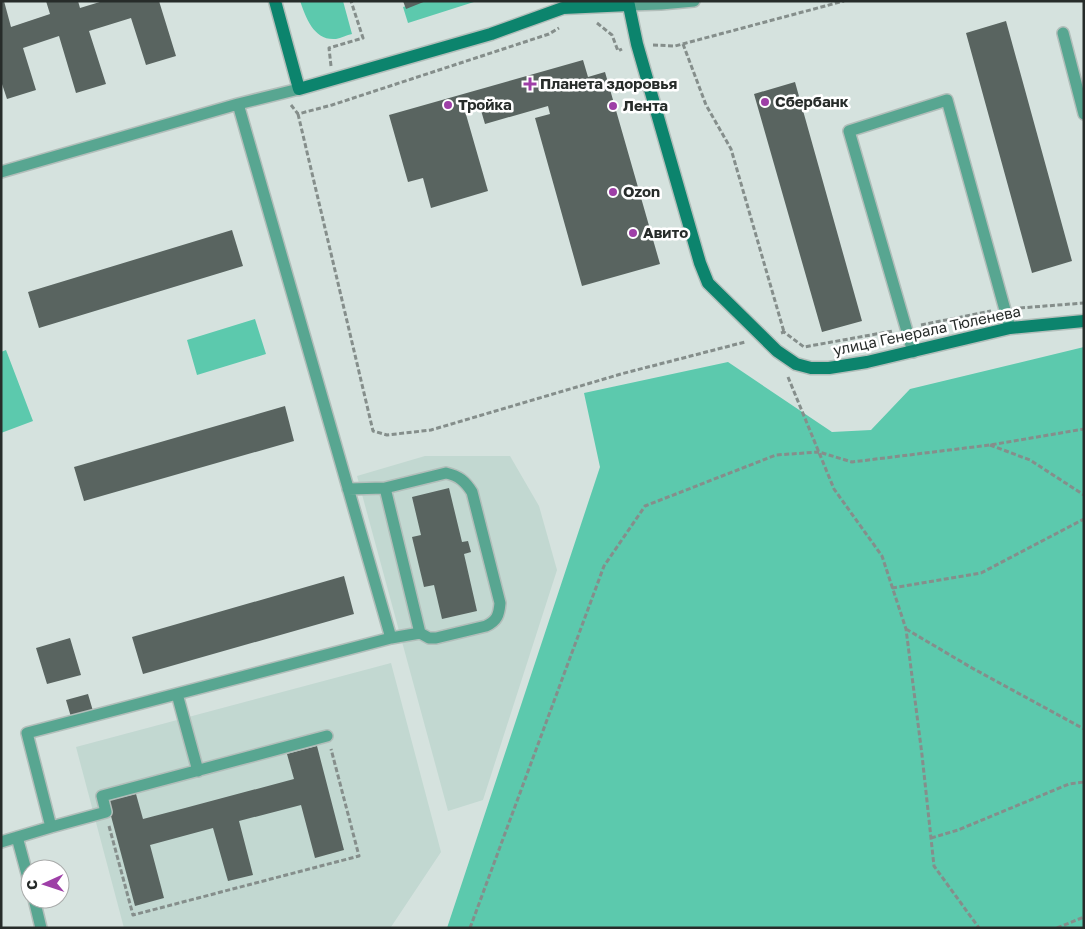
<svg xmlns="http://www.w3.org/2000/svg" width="1085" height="929" font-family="'Golos Text',sans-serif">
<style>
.built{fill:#c2d8d1}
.green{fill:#5cc9ad}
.building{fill:#596460}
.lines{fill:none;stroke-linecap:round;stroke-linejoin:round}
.lane-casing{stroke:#b2beba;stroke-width:14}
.secondary-casing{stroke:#b2beba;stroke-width:15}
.path{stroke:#858e8b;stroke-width:3;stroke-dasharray:5 2.5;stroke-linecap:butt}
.lane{stroke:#58a691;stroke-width:11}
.secondary{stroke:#0c846d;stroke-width:12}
.poi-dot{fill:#9e3fa7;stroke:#fff;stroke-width:2}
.labels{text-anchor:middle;stroke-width:5;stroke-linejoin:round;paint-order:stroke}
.poi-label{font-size:15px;font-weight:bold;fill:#272c2a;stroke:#fff;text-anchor:start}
.street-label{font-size:15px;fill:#272c2a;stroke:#fff}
</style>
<rect width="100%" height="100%" fill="#d5e2de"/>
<!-- built -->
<path class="built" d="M425,456H510L539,506L557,570L483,800L448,811L357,476Z
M391,663L441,852L391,927L124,928L76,747Z"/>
<!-- green -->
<path class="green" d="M300,1H343L352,34C347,35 341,38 336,39C314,41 306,18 300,1Z
M421,1H477L408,23L403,7Z
M255,319L266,354L197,375L187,340Z
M1084,347V928H447L600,467L584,393L728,362L832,432L871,430L910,389Z
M6,350L33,421L1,433V352Z"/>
<!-- building -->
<path class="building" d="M1,1H4L11,27L50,14L46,1H78L80,8L103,1H159L176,56L146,65L131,18L89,31L106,84L76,93L59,36L23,48L36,90L7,99L1,81Z
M403,1H426L406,9Z
M1006,21L1072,261L1032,273L966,33Z
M583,60L588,77L605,72L660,264L582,286L535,118L550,114L548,106L485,124L480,107L465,111L488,191L431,208L423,178L408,182L389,115Z
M795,82L862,321L822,332L754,94Z
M232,230L243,266L39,328L28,292Z
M285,406L294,441L84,501L74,467Z
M449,488L462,542L468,541L471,552L464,554L477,611L442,619L434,585L424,587L412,537L421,535L412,497Z
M344,576L354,614L143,674L132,637Z
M70,638L81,675L47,684L36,648Z
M88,694L93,711L71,717L66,700Z
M317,746L344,850L315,858L301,805L239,821L253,875L228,881L213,828L150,845L164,898L135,906L107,801L136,794L143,819L185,808L294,779L287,754Z"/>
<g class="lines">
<!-- lane casing -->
<g class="lane-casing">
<path id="lane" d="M629,5L661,4L694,1
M1063,33L1084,114
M238,104L391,638
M1,172L238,104L299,89
M913,352L849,131L947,100L1010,328
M446,473C459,476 465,481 472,492L500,603C499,615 497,621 486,626L436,638H429L420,633L385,488Z
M348,489L385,488
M177,694L198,771
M51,827L106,812L102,796L327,736
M17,837L30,885
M1,842L51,827L27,733L391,638L420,633
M34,899L41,928"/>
</g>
<!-- secondary casing -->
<g class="secondary-casing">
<path id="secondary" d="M275,1L299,89L491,34L563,8L629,5
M628,1L637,44L700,263L708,283L777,351L796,364L811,368H829L867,362L1010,328L1084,321"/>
</g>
<!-- path -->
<path class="path" d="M597,23L612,35L618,51L622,49
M683,44L706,105L731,149L784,332
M653,45L675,46L844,1
M331,66L329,48L363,38L351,1
M291,105L298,114L332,105L549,34L559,28
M298,114L373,431L387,435L431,430L621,374L745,342
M1020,308L1084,303
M921,325L991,311
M781,333L784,332L804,347L893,331
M788,377L834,489L882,556L906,629L922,755L934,866L979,928
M990,445L1030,460L1084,495
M892,588L981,573L1084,519
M906,629L972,668L1084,729
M109,826L133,915L359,856L331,749
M931,838L958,830L1069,784L1084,782
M470,928L604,566L645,506L776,455L819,452L852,462L990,445L1084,429
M1057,928L1084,917"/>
<!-- lane -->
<use href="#lane" class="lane"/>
<!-- secondary -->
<use href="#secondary" class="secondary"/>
</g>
<!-- markers -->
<g class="poi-dot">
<path d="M527.5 76.5h5v5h5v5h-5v5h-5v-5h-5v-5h5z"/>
<circle cx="765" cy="102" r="5"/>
<circle cx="448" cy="105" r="5"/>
<circle cx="613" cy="106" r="5"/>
<circle cx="613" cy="192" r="5"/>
<circle cx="633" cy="233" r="5"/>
</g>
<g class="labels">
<!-- poi labels -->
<g class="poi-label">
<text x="540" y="89">Планета здоровья</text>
<text x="775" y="107">Сбербанк</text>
<text x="458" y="110">Тройка</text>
<text x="623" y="111">Лента</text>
<text x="623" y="197">Ozon</text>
<text x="643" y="238">Авито</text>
</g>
<!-- street labels -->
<g class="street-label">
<text transform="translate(927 331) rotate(-12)" y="5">улица Генерала Тюленева</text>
</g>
</g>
<!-- border -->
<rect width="1085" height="929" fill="none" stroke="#272c2a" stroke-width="5"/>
<!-- north arrow -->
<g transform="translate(45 884) rotate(267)"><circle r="24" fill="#ffffff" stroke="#a9abaa"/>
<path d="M0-4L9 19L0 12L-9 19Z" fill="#9e3fa7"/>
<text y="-8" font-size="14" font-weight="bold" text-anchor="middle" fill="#272c2a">С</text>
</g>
</svg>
